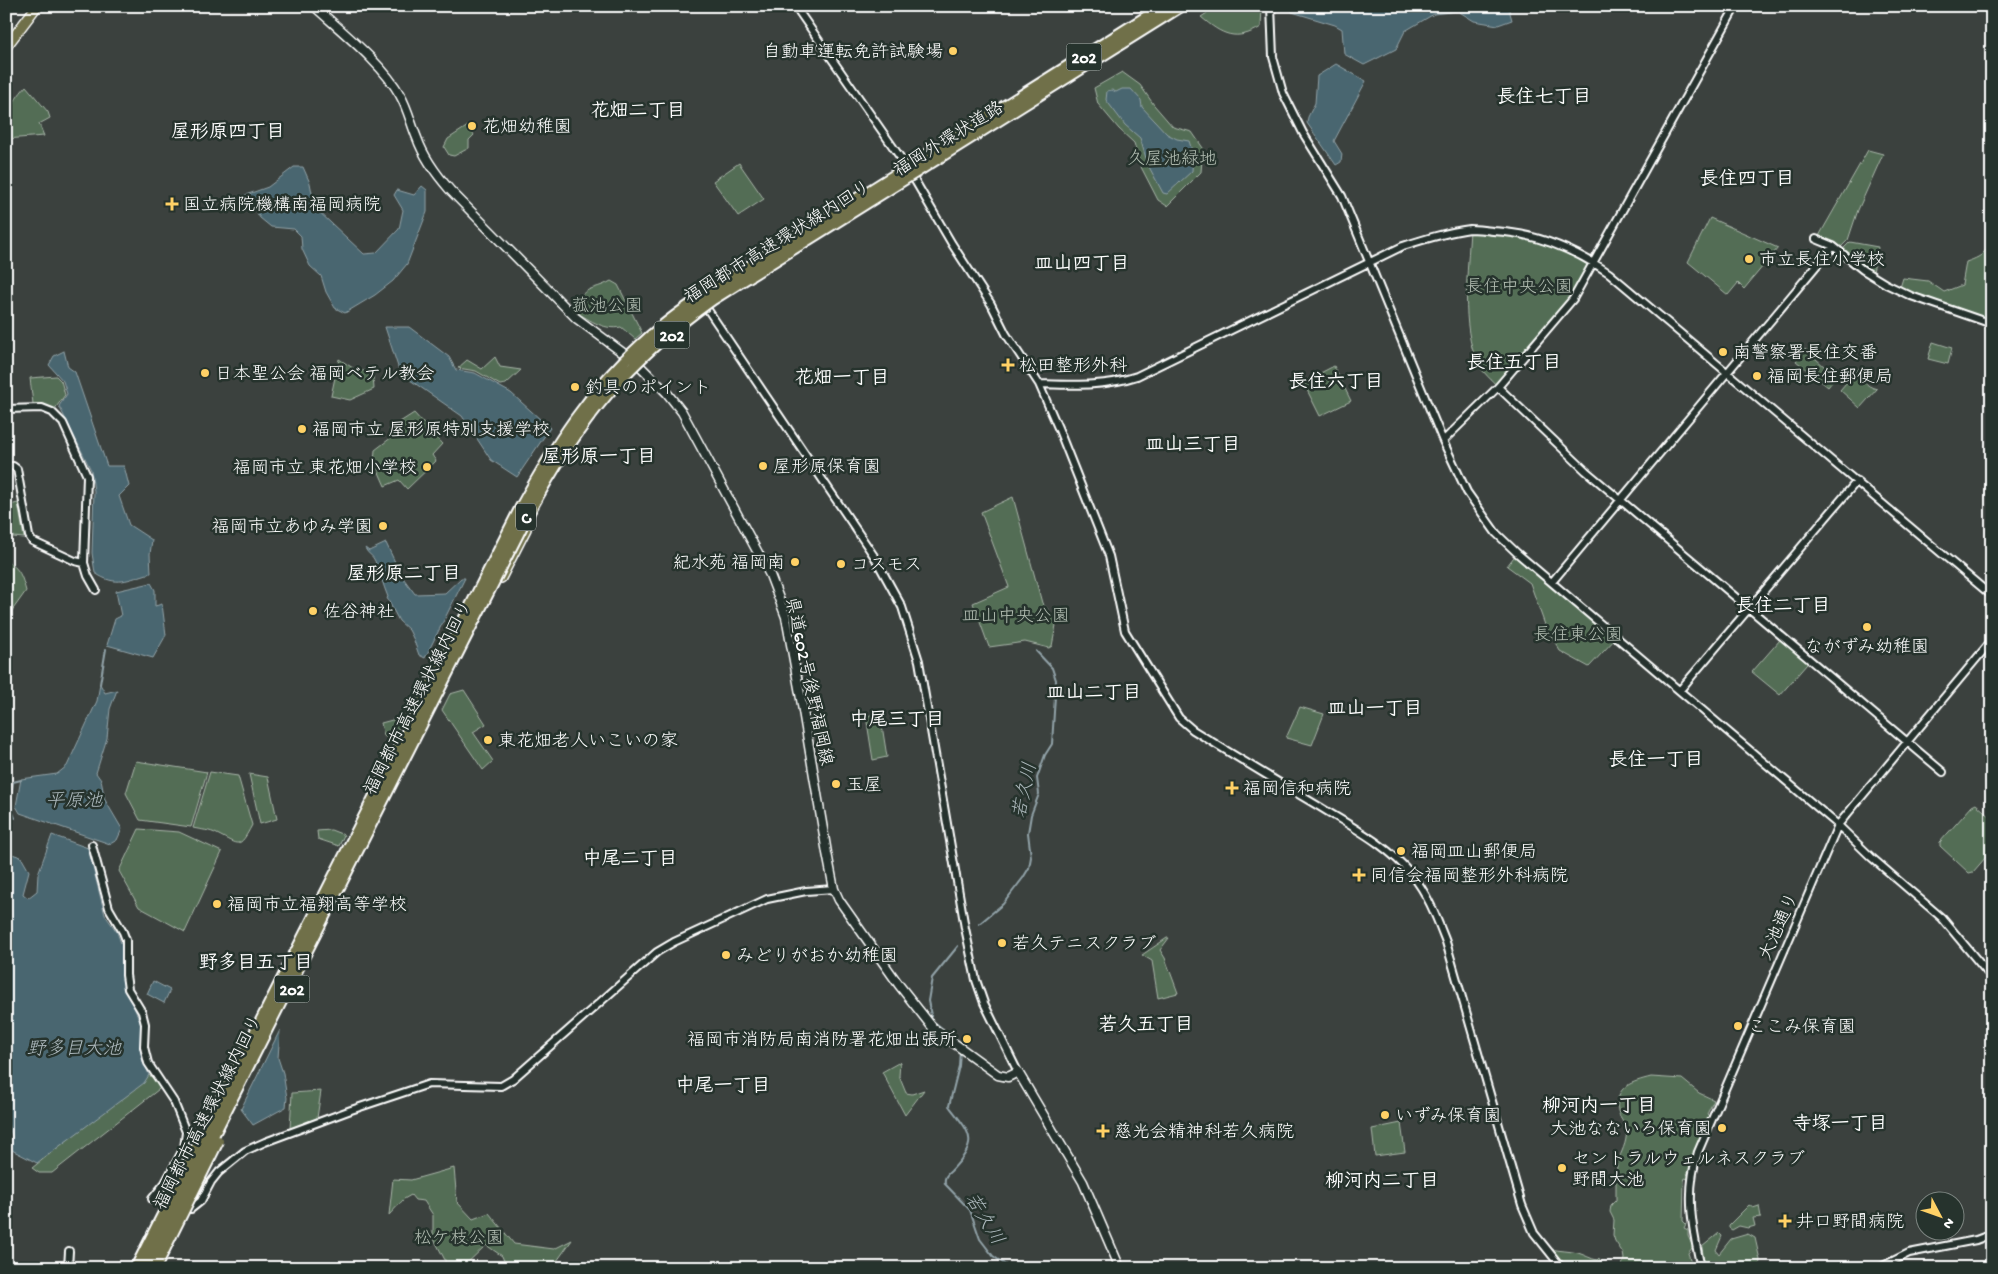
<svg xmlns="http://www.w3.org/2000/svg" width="1998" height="1274" font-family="'Gochi Hand','Klee One',sans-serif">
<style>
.green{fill:#536d54;stroke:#a9b6aa}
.water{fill:#4a666f;stroke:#92a3a9}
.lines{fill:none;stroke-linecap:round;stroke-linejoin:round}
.stream{stroke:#92a3a9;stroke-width:2}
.tertiary-casing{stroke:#fff;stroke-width:10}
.secondary-casing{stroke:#fff;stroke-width:11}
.primary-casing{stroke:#fff;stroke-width:12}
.trunk-casing{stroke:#fff;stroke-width:12}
.tertiary{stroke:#26332d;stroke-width:6}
.secondary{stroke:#26332d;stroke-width:8}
.primary{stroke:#6f704a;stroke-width:9}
.trunk{stroke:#6f704a;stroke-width:9}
.motorway-bridge-casing{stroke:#fff;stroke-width:14;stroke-linecap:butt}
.motorway-bridge{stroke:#6f704a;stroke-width:10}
.poi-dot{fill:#ffd166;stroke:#26332d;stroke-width:2}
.labels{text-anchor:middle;stroke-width:5;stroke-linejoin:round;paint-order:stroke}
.shield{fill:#26332d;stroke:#bec2c0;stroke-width:1}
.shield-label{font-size:16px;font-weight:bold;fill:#fff}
.poi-label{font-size:18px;fill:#fff;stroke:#26332d;text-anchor:start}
.street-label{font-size:18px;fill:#fff;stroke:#26332d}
.park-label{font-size:18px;fill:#b2bdb2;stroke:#26332d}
.neighbourhood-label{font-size:19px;font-weight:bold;fill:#fff;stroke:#26332d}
.water-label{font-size:19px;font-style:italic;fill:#aebabe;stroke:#26332d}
</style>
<rect width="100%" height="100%" fill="#3b413e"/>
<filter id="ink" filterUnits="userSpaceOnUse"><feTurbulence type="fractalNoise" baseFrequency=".02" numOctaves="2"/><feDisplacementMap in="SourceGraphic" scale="10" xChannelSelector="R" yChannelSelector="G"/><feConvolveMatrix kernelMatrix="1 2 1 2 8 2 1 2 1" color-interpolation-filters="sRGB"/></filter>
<g filter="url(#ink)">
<!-- green -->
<path class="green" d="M1208,6H1262L1261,27C1236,42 1222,35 1201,17L1207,13Z
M1122,72L1140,85L1154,105L1173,127L1192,132L1203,148L1201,172L1167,206L1158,200L1141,167L1134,143L1119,129L1098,104L1094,88Z
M26,86L48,112L50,118L39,124L44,136L6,139C6,114 10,105 26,86Z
M468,126L474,135L469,140V148L454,156L449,155L444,147L448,139Z
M1868,150L1883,154L1858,210L1848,240L1840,248L1837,244L1819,236Z
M739,163L764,199L738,216L713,181Z
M1710,218L1778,248L1744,289L1738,283L1728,295L1688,262Z
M1470,229L1536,237L1594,262L1573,299L1498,387C1492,380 1483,373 1478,364C1460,326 1468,270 1470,229Z
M1992,232V324L1899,291L1903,278L1928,281L1944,292L1962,285L1966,262C1987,255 1986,251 1992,232Z
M1850,242L1878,247L1873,272L1843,249Z
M611,281L618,285L642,333L635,339L621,327C603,331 587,318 573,310C584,284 591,292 611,281Z
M1933,342L1952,348L1948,364L1928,359Z
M1805,349L1836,377L1828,387L1796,361Z
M495,357L500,367L521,370L506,384L500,385L476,371L458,368L467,360L482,369Z
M339,359L356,370L365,371L373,376L374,389L350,400L331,396Z
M1334,366L1351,401L1320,416L1303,382Z
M1859,368C1862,380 1865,386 1877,389L1860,408L1840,390Z
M56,376L61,381L65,395L54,410L33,404L30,378Z
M414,413L442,444L432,455L436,461L407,489L399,480L385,486L374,461L375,450L392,437L389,429Z
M1013,497L1042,603L1057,620L1052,646L1049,648L1025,642L989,647L973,603L1009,587L981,512Z
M18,503L24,538L13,537L9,515L6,516V506Z
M1517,553L1617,637L1589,667L1560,651L1545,625L1530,583L1507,566Z
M6,561C20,568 22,577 26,591L6,619Z
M1780,640H1782L1807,661V664L1780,695L1752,672Z
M464,690L486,724L473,732L493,761L483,770L442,710L450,694Z
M1300,707L1324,714L1312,745L1286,738Z
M880,713L887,757L873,760L866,716Z
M396,719L400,725L391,740L384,736L381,723Z
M136,761L207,772L191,827L140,820L126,793Z
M210,772L238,776L252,825C239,850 239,845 217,834C210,830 201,830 193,828Z
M249,774L268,777L277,819L260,824Z
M1976,804L1992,818V850L1973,872L1969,873L1940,846V842L1972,806Z
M139,829L179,832L222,852L185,932L139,907L119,871Z
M331,830L344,835L339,846L318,839L317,831Z
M1167,938H1169L1160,950L1165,958L1178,993L1158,998L1152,961L1142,955Z
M900,1062L899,1076L906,1093L912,1094L924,1090L905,1115L882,1072Z
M149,1075L163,1086L52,1173H39L32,1168Z
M1651,1077L1682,1079L1699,1093L1714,1100L1707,1114L1710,1117L1704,1127L1696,1150L1693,1151L1695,1155C1690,1159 1692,1168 1687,1174L1690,1177L1688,1179L1685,1178L1684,1181L1683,1221L1686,1224L1684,1228L1688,1230V1236L1693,1247L1688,1253L1693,1268H1618L1622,1266L1624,1259L1623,1253L1615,1241L1613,1235L1614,1220L1610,1212L1611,1205L1616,1200V1180L1614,1176C1618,1170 1616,1164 1619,1158C1623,1149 1628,1139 1626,1128C1625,1122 1619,1117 1618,1111C1614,1086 1632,1082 1651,1077Z
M321,1091L317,1118L290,1129L292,1093Z
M1401,1123L1405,1152L1375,1156L1372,1129Z
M454,1168L457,1202L473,1219L489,1213L514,1244L554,1249L572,1240L552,1268H513L504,1261L502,1256L486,1245L462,1268H445V1260L433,1237V1215L424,1201L415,1200L411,1195L404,1199L389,1215L393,1179L411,1180Z
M1749,1205L1753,1208L1759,1206L1761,1217L1753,1218L1755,1226L1748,1228L1739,1226L1732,1230L1729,1228V1225Z
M1719,1233L1722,1236L1716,1250L1719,1254L1731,1239L1748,1234L1755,1238L1760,1260L1759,1268L1709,1267L1704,1261L1702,1247Z
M1551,1249C1560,1251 1570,1251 1578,1253C1585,1255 1591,1259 1597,1260L1599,1258L1602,1265L1609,1268H1567Z"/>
<!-- water -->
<path class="water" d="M1287,6H1508L1512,20L1498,25L1474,21L1458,11L1434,14L1405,31L1396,49L1364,65L1344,54L1342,29L1335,25L1292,12Z
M1336,64L1366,81L1334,141L1342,154L1341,162L1336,165L1307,123L1308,117L1315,103L1317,76Z
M1122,89H1131L1141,100L1142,107L1167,134L1177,139L1189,141L1193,154L1192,171L1167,194L1163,193L1148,165L1140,138L1125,125L1106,100L1107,91L1112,90L1116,92Z
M294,167H303L310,183L315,208L364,254L376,253L399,229L403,210L394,195L397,190L414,195L422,186L427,190V212L407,264L393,281L375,295L345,313L335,308L326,292L321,276L310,266L302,249L301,236L294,229L271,227L260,218L250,202L240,197L268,187Z
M385,327H409L449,357L456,370L475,373L511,393L550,428L517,477L491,460L462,416L400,373Z
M64,351L68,367L75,372L107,466H124L129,486L119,496L129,525L152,540L150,554L151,573C128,579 117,588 95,573L92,553L94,491L91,470L59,406L67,394L63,381L49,365L54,356Z
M386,543L401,575L415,594L445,593L461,578H465L425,658L419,655L413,638L409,630L399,621L387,598L388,597C383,585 380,572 375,561C373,555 367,554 365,548L369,551Z
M151,583L155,590V606L162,604L166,635L153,658L107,645L115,619L121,616L116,591Z
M100,684L105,693L117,690L110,709L107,738L96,773L101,780L105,800L122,829L117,840L110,844L20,813L16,806L21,779L57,774L67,766L97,701Z
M52,835L88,848L105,915L117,932L123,949L124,982L142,1027L141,1053L149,1075L144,1083L37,1163L6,1147V1143L12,1137L6,1116V852L21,857L29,871L23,894L28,898L37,891L38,874Z
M153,981L170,990L164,1003L147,994Z
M280,1030L278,1058L283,1073L287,1098L286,1107L253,1125L241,1109Z"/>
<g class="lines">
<!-- stream -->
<path class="stream" d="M100,684L106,649
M15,818L10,805L13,782L21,780
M979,924L1003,904L1023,878L1029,868L1031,857L1028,833L1031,815L1039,794L1037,778L1045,755L1052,744L1056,680L1052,668L1036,651
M958,946L932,978L928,1001L932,1020L960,1043
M960,1050L959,1066L949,1106C972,1135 979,1142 951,1171C946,1175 944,1178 945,1184L970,1210L980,1239L993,1256L1010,1268"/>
<!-- tertiary casing -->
<g class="tertiary-casing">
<path id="tertiary" d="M795,6L907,167L952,244L991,304L1006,334L1039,384L1059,430L1109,556L1125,631L1179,718L1193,730C1235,756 1278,782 1320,807C1352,827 1388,845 1412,875C1428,894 1437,919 1446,942L1522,1205L1534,1233L1562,1268
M1271,6L1273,57L1283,93L1303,133L1342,196L1443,441L1467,492L1496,533L1517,553L1838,825L1871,857L1942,918L1992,978
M1816,239L1833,246L1863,270L1886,284L1911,296L1992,324
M704,304L874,556L902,607L919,661L965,928L976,980L984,1003L1018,1072
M1039,384C1073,385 1104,387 1137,376L1403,246C1425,239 1447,232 1470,229C1477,229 1485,230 1493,231C1536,233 1574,249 1609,273L1992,596
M1498,387L1586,471L1943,772
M6,409L42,408L52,412L63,423L87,476L84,563L88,576L96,590
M1443,441L1498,387L1573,299L1736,6
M6,466H13L17,469L29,536L32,541L75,561L84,563
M1552,582L1833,246
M1680,690L1857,481
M92,845L109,908L123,932L126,940V975L128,989L142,1012L145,1024L144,1047L148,1063L174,1102L186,1132L184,1148L165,1183L152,1199L170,1207
M182,1209H191L201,1201L211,1182L219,1172L245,1151L265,1142L351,1110L429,1084L501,1086L513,1079L657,952L674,942L767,899L806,891L834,889
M68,1268L69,1251
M1701,1268C1692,1228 1685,1192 1698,1152L1838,825L1992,640
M1879,1268L1909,1253L1976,1240L1992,1234"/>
</g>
<!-- secondary casing -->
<g class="secondary-casing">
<path id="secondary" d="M314,6C340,30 384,65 400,95C408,109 411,124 417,138C424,158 436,174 450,190L576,318L638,364L667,393L682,412L770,575L786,617L801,699L827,853L834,889L839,900L899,985L933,1028L998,1075L1008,1077L1018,1072L1083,1182L1120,1268"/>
</g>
<!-- primary casing -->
<g class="primary-casing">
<path id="primary" d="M6,47L37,6"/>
</g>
<!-- trunk casing -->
<g class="trunk-casing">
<path id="trunk" d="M501,578L526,529"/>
</g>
<!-- tertiary -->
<use href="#tertiary" class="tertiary"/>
<!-- secondary -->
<use href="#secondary" class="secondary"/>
<!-- primary -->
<use href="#primary" class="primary"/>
<!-- trunk -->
<use href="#trunk" class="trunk"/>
<!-- motorway-bridge casing -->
<g class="motorway-bridge-casing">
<path id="motorway-bridge" d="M136,1268L521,507C554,447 591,389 643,343C663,324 686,308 709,292L1164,6
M146,1268L529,512C578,421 627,360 713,299L1181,6
M155,1268L218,1141"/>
</g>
<!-- motorway-bridge -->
<use href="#motorway-bridge" class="motorway-bridge"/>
</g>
</g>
<!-- markers -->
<g class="poi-dot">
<circle cx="953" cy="51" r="5"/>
<circle cx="472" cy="126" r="5"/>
<path d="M169.5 196.5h5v5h5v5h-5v5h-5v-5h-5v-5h5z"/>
<circle cx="1749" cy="259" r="5"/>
<circle cx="1723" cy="352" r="5"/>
<path d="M1005.5 357.5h5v5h5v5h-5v5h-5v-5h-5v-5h5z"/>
<circle cx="205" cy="373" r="5"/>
<circle cx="1757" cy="376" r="5"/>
<circle cx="575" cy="387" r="5"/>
<circle cx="302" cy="429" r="5"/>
<circle cx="763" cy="466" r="5"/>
<circle cx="427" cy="467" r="5"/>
<circle cx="383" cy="526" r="5"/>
<circle cx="795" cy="562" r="5"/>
<circle cx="841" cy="564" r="5"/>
<circle cx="313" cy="611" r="5"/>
<circle cx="1867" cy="627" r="5"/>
<circle cx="488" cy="740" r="5"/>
<circle cx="836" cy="784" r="5"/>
<path d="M1229.5 780.5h5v5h5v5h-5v5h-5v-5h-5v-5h5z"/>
<circle cx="1401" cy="851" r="5"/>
<path d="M1356.5 867.5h5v5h5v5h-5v5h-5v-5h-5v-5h5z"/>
<circle cx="217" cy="904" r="5"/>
<circle cx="1002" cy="943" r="5"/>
<circle cx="726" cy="955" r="5"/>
<circle cx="1738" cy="1026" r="5"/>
<circle cx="967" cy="1039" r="5"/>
<circle cx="1385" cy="1115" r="5"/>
<circle cx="1722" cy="1128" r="5"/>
<path d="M1100.5 1123.5h5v5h5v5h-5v5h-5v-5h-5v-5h5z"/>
<circle cx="1562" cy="1168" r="5"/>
<path d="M1782.5 1213.5h5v5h5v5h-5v5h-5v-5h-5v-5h5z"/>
</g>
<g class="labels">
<!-- shield labels -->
<g class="shield">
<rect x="1066.5" y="43.5" width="35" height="27" rx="4"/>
<rect x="654.5" y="321.5" width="35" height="27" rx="4"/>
<rect x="516" y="503.5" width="20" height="27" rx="4"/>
<rect x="274.5" y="975.5" width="35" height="27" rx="4"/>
</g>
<g class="shield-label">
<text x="1084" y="63">202</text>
<text x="672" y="341">202</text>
<text x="526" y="523">C</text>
<text x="292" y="995">202</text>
</g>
<!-- poi labels -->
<g class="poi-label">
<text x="943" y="57" text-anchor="end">自動車運転免許試験場</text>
<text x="482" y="132">花畑幼稚園</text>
<text x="183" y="210">国立病院機構南福岡病院</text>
<text x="1759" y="265">市立長住小学校</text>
<text x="1733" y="358">南警察署長住交番</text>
<text x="1019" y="371">松田整形外科</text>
<text x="215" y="379">日本聖公会 福岡ベテル教会</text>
<text x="1767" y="382">福岡長住郵便局</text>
<text x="585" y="393">釣具のポイント</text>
<text x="312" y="435">福岡市立 屋形原特別支援学校</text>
<text x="773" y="472">屋形原保育園</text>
<text x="417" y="473" text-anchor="end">福岡市立 東花畑小学校</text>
<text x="373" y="532" text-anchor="end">福岡市立あゆみ学園</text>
<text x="785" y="568" text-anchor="end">紀水苑 福岡南</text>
<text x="851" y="570">コスモス</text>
<text x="323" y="617">佐谷神社</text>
<text x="1867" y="652" text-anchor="middle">ながずみ幼稚園</text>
<text x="498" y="746">東花畑老人いこいの家</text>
<text x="846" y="790">玉屋</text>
<text x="1243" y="794">福岡信和病院</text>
<text x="1411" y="857">福岡皿山郵便局</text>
<text x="1370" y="881">同信会福岡整形外科病院</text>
<text x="227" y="910">福岡市立福翔高等学校</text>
<text x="1012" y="949">若久テニスクラブ</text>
<text x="736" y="961">みどりがおか幼稚園</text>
<text x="1748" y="1032">ここみ保育園</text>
<text x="957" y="1045" text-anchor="end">福岡市消防局南消防署花畑出張所</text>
<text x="1395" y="1121">いずみ保育園</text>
<text x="1712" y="1134" text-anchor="end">大池なないろ保育園</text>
<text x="1114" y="1137">慈光会精神科若久病院</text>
<text x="1572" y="1164">セントラルウェルネスクラブ<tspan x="1572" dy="21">野間大池</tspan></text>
<text x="1796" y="1227">井口野間病院</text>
</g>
<!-- street labels -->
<g class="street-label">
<text transform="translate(948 138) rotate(-32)" y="6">福岡外環状道路</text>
<text transform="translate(777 241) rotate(-32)" y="6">福岡都市高速環状線内回り</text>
<text transform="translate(810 681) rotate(78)" y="6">県道602号後野福岡線</text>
<text transform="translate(417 697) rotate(-63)" y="6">福岡都市高速環状線内回り</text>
<text transform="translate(1778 926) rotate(-66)" y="6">大池通り</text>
<text transform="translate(207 1112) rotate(-63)" y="6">福岡都市高速環状線内回り</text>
</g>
<!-- park labels -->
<g class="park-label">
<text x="1172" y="164">久屋池緑地</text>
<text x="1519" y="292">長住中央公園</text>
<text x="607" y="311">菰池公園</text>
<text x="1016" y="621">皿山中央公園</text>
<text x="1578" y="640">長住東公園</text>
<text x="459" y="1243">松ケ枝公園</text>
</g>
<!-- neighbourhood labels -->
<g class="neighbourhood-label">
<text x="1544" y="102">長住七丁目</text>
<text x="638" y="116">花畑二丁目</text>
<text x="228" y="137">屋形原四丁目</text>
<text x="1747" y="184">長住四丁目</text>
<text x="1082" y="269">皿山四丁目</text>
<text x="1514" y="368">長住五丁目</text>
<text x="842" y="383">花畑一丁目</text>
<text x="1336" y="387">長住六丁目</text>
<text x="1193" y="450">皿山三丁目</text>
<text x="599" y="462">屋形原一丁目</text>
<text x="404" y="579">屋形原二丁目</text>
<text x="1783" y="611">長住二丁目</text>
<text x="1094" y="698">皿山二丁目</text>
<text x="1375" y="714">皿山一丁目</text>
<text x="897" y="725">中尾三丁目</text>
<text x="1656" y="765">長住一丁目</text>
<text x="630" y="864">中尾二丁目</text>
<text x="256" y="968">野多目五丁目</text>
<text x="1146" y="1030">若久五丁目</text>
<text x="723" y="1091">中尾一丁目</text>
<text x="1599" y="1111">柳河内一丁目</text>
<text x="1840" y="1129">寺塚一丁目</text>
<text x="1382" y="1186">柳河内二丁目</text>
</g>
<!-- water labels -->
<g class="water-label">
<text transform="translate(1023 790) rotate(-78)" y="7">若久川</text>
<text x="74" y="806">平原池</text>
<text x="74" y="1054">野多目大池</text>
<text transform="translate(986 1218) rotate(59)" y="7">若久川</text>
</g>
</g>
<!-- margin -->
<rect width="1998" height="1274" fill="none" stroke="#26332d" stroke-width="25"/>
<rect x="12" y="12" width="1973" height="1249" fill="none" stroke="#fff" stroke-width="2" filter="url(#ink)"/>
<!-- north arrow -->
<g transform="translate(1940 1216) rotate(131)"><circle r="24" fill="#26332d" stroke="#7d8581"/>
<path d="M0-4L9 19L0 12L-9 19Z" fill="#ffd166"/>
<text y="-8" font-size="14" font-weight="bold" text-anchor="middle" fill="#ffffff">N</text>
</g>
</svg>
